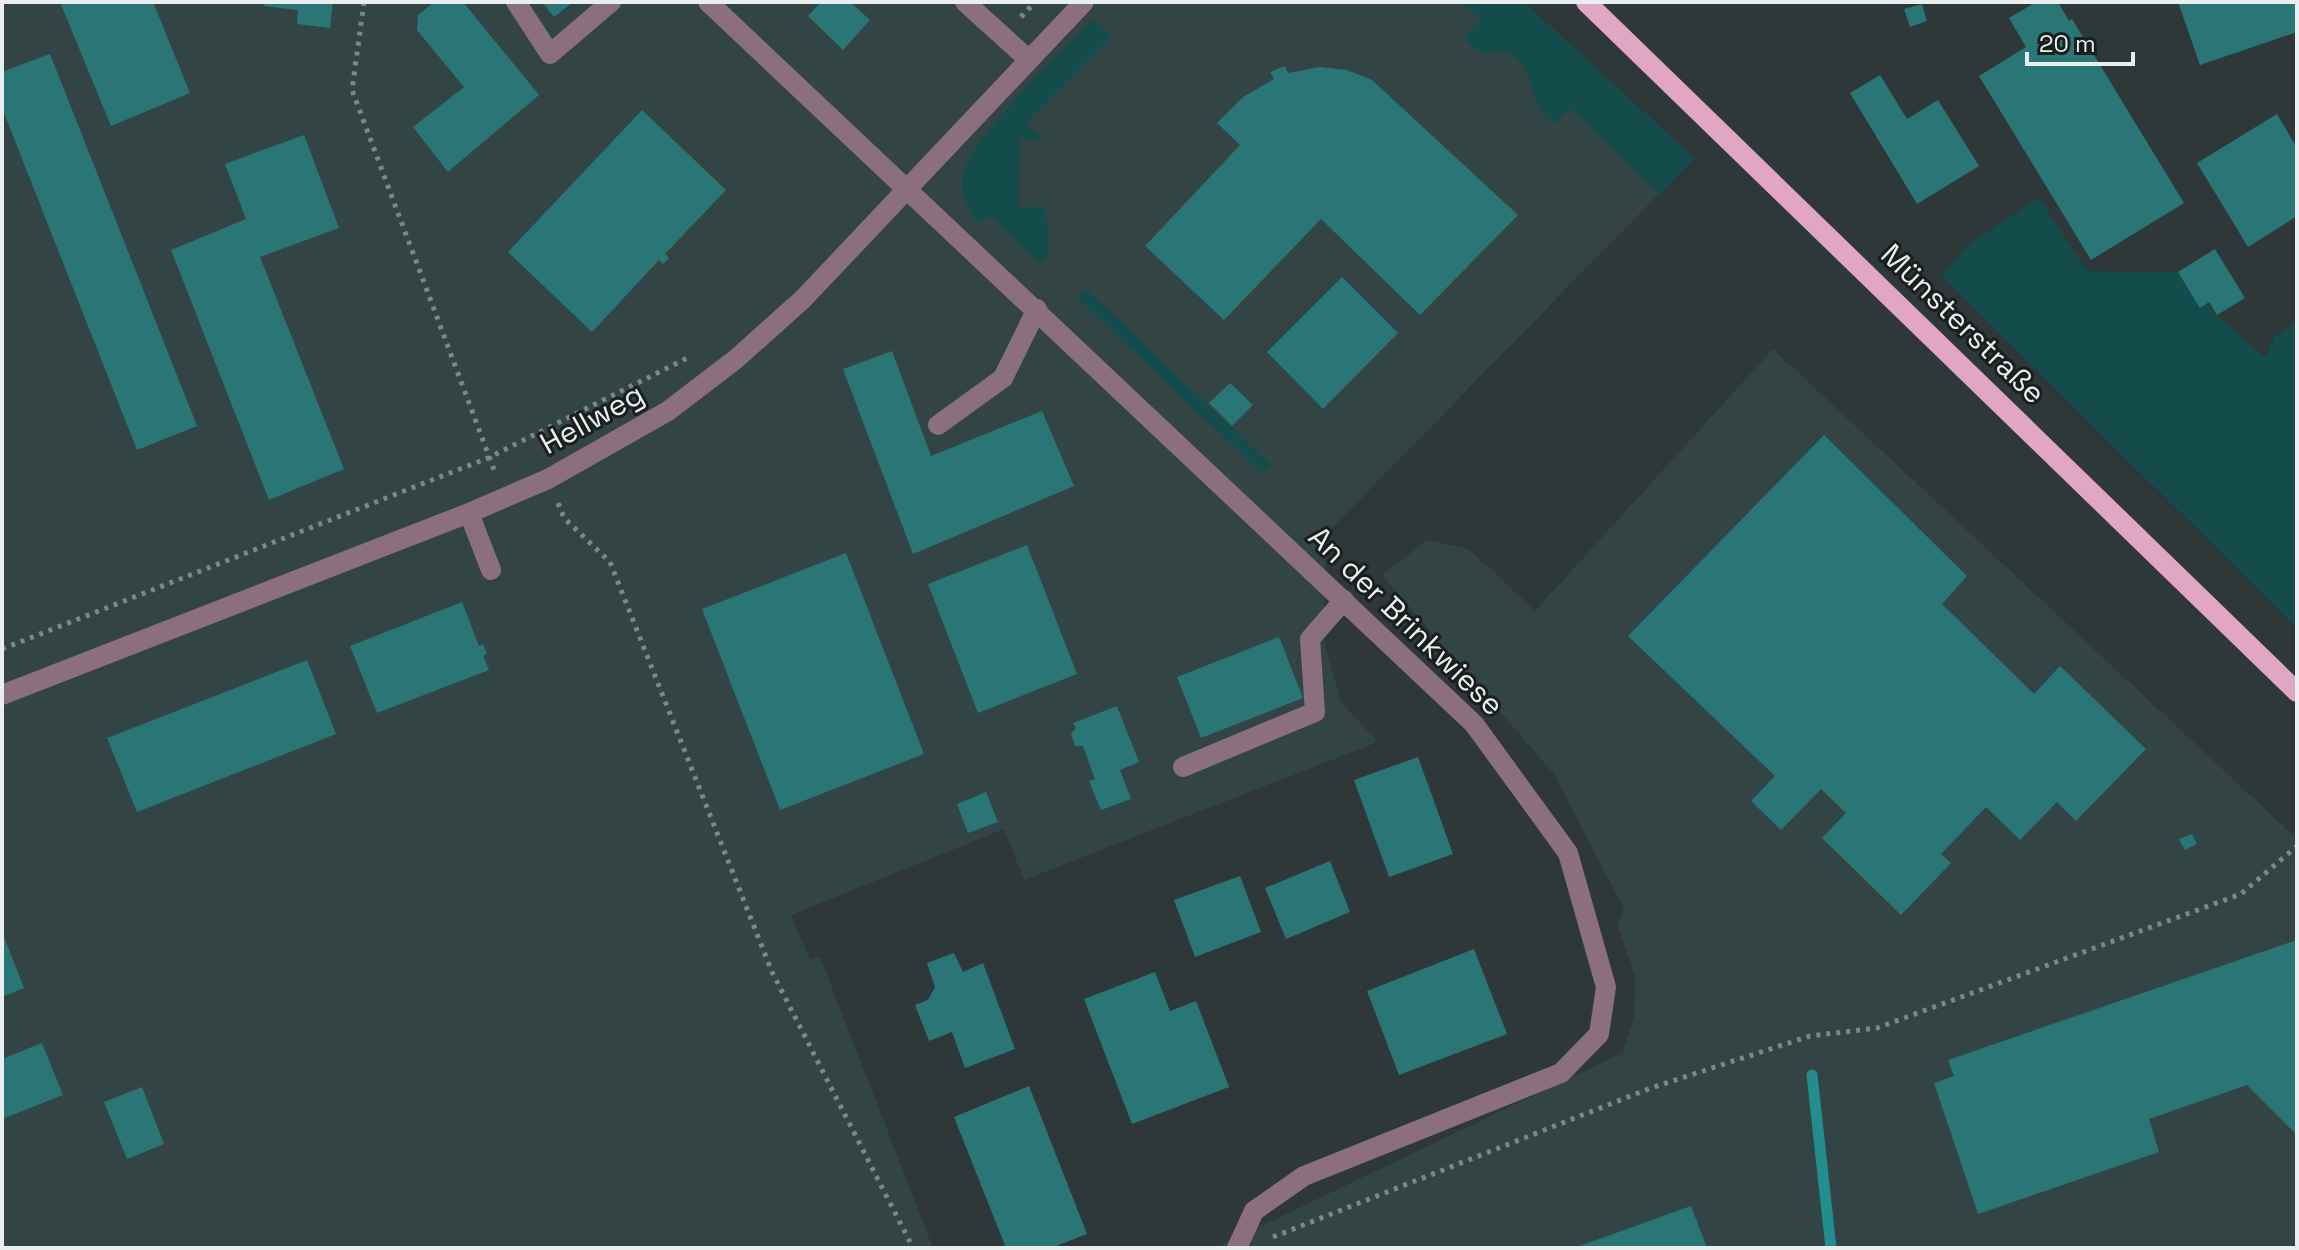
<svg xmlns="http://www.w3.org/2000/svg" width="2299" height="1250" font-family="'Space Grotesk',sans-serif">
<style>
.built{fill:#344}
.green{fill:#144c4c}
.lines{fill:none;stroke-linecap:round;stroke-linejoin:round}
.stream{stroke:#228d8e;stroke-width:11}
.building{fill:#2a7677}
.path{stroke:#7f8686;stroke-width:5;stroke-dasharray:4 6;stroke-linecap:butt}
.minor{stroke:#8c6f7d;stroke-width:20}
.major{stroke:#e1a6c3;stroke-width:20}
.labels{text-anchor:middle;stroke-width:6;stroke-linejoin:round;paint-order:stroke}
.street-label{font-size:30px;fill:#e9efef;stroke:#1a1e1e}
</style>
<rect width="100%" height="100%" fill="#2f3838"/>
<!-- built -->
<path class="built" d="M2,2H1524L1694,158L1326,534L1323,638L1341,702L1378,742L1024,880L1004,829L791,915L810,960L820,957L933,1248H2Z
M1773,349L2297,839V1248H1215L1622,1053L1634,1018L1635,996V976L1618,926L1624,909L1554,774L1382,575L1427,540L1469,549L1535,611Z"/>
<!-- green -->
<path class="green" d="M1461,2H1524L1694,158L1660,194L1570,108L1554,124C1549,119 1538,111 1537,105C1530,74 1521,41 1480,53L1464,38L1481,20Z
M1094,19L1112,36L1026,123L1043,140H1020L1018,207H1046L1049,255L1040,264L990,216L978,224C969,210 960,196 962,179C965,141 1065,50 1094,19Z
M2039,198L2087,271L2178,272L2217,315L2265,358L2275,336L2297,323V628L1942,276L1969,244Z
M1086,289L1270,464L1262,473L1077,298Z"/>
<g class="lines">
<!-- stream -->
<path class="stream" d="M1812,1075L1831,1248"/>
</g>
<!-- building -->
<path class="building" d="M60,2H153L190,93L111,126Z
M264,2H333L330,28L297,24L298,10L264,6Z
M434,2H463L539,95L448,172L413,127L464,87L417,30L418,15Z
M542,2H573L554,17Z
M821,2H850L870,20L843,50L808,16Z
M2036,2H2058L2069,21L2072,19L2184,203L2091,260L1979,76L2026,47L2009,18Z
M2178,2H2297V32L2200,65Z
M1922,4L1927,21L1910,27L1904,9Z
M50,54L197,426L137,450L2,108V72Z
M1285,66L1288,73L1320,67L1347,70L1372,80L1518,215L1420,315L1321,219L1224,320L1145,246L1240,145L1217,123L1243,97L1274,79L1270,72Z
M1880,75L1907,119L1938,100L1979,166L1917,204L1850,93Z
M642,110L726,190L665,254L669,258L663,264L659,260L592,332L508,252Z
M2277,114L2297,148V216L2248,247L2197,163Z
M304,135L339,228L260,257L344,469L269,500L171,250L246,219L225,164Z
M2215,249L2245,298L2217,315L2209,302L2200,308L2178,272Z
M1342,277L1398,333L1323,409L1267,352Z
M892,351L931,456L1042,411L1074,486L913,554L843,369Z
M1230,383L1253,405L1232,426L1209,403Z
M1824,435L1967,576L1942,604L2034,694L2060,666L2146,749L2076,821L2057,802L2020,840L1986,807L1941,854L1951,863L1901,915L1822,838L1846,813L1821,789L1781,830L1751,801L1775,776L1628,636Z
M1027,545L1077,674L978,713L928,584Z
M846,553L924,754L780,810L702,609Z
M462,602L479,646L483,644L487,654L483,656L489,670L377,713L350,646Z
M1279,637L1303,698L1201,738L1177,677Z
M307,660L336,734L137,812L107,738Z
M1117,706L1139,762L1120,770L1131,799L1101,810L1089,781L1095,779L1083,746H1075L1071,734L1076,728L1073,723Z
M1418,757L1453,854L1389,877L1354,780Z
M986,792L998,822L968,833L957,804Z
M2192,834L2197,844L2185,850L2179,839Z
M1330,861L1350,912L1286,939L1265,888Z
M1240,876L1261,932L1195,957L1174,900Z
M2,932L24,988L2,997Z
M2297,940V1135L2247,1085L2149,1119L2159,1152L1978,1214L1934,1083L1954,1076L1948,1060Z
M1474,949L1507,1034L1399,1075L1367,991Z
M954,953L963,972L983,963L1015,1049L965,1068L952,1032L929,1041L915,1005L928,1000L935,987L927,963Z
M1155,972L1170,1011L1196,1001L1229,1087L1132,1124L1084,999Z
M42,1043L63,1095L2,1119V1059Z
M1029,1086L1087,1234L1051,1248H1006L954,1117Z
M142,1087L164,1144L127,1159L104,1102Z
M1691,1206L1707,1248H1574Z"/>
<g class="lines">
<!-- path -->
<path class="path" d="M364,2L352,90L496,475
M1021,17L1035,2
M558,503L564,518L610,562L772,972L913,1248
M2,649L488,458L689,357
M1273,1237L1651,1088L1810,1036L1877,1028L2241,894L2297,846"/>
<!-- minor -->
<path class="minor" d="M516,2L550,54L611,2
M708,2L1474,724L1568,853L1606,987L1599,1034L1561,1073L1304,1176L1254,1211L1237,1248
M965,2L1029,60
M938,425L1003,378L1037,309
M469,513L491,570
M2,695L469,513L548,479L668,411L736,359L803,299L1084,2
M1183,767L1315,712L1310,639L1344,600"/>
<!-- major -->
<path class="major" d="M1586,2L2297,692"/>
</g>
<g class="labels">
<!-- street labels -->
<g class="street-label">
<text transform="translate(1963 324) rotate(44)" y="10">Münsterstraße</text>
<text transform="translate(592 419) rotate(-29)" y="10">Hellweg</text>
<text transform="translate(1406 621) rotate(44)" y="10">An der Brinkwiese</text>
</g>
</g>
<!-- border -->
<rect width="2299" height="1250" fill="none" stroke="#e9efef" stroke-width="8"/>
<!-- scale -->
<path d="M2027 52v12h106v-12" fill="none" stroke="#e9efef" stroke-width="4"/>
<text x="2039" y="52" font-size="24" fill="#e9efef" stroke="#1a1e1e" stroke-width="6" paint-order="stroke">20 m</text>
</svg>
